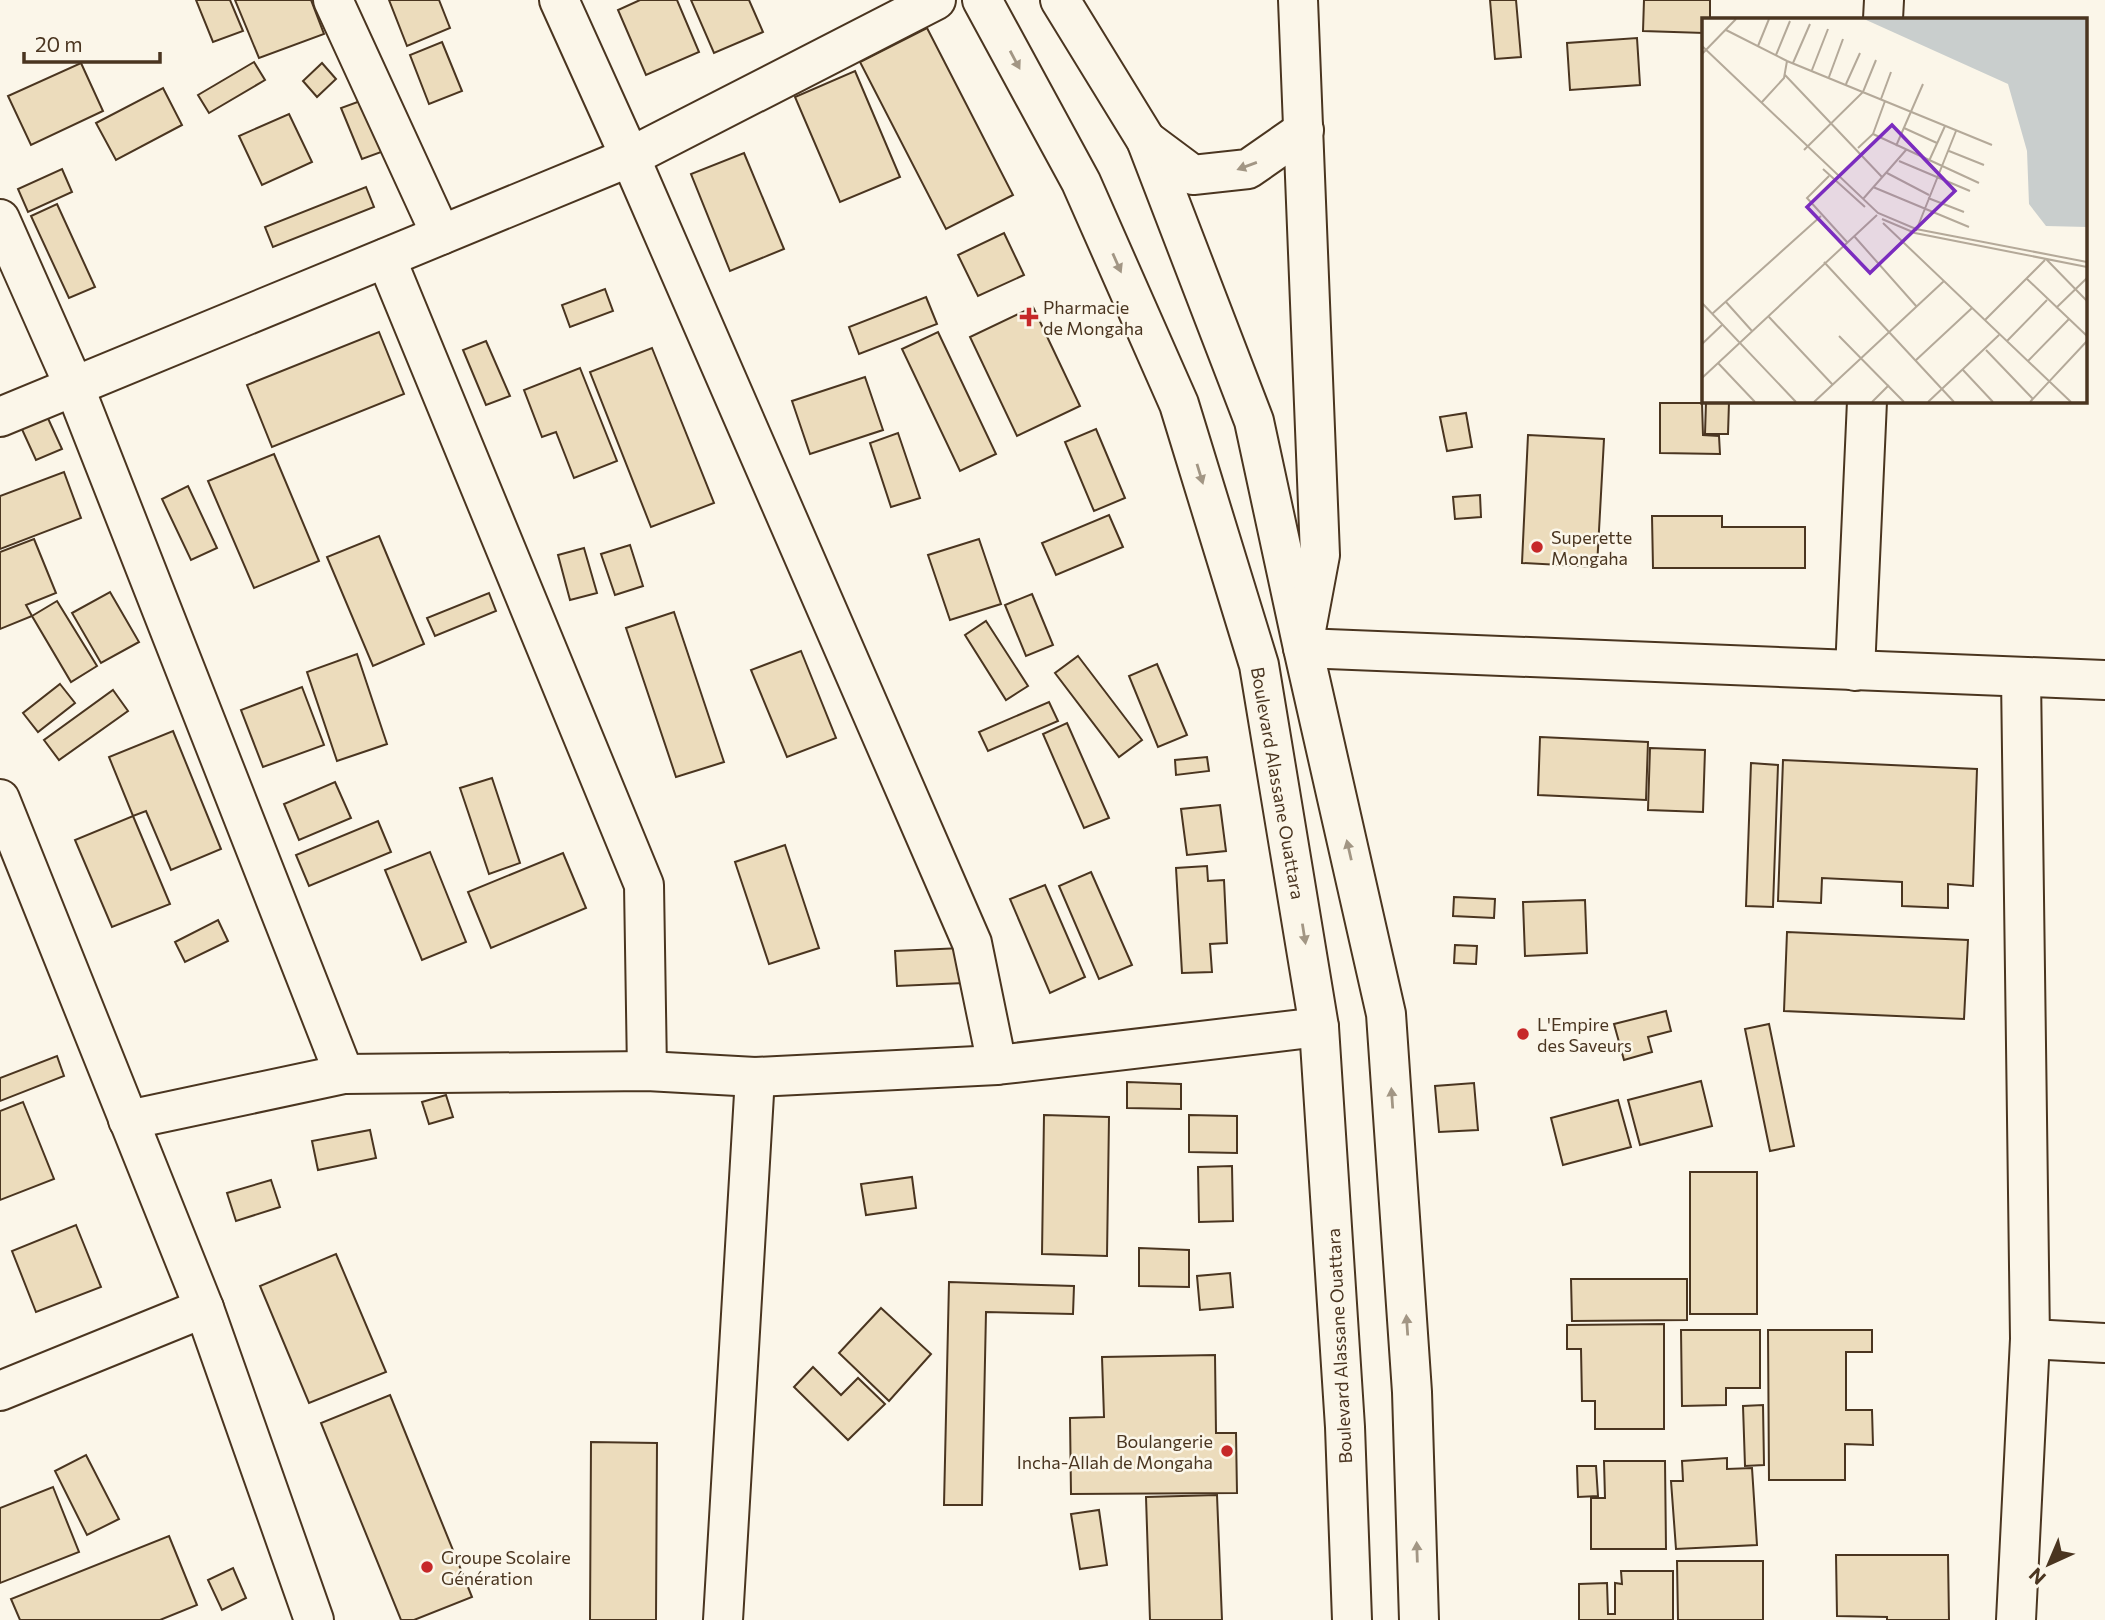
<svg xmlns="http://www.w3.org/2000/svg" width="2105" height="1620" viewBox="0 0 2105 1620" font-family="Commissioner,sans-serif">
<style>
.building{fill:#ecdcbc;stroke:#4a3520;stroke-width:2}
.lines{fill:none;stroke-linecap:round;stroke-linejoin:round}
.minor-casing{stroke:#4a3520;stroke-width:42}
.primary-casing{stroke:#4a3520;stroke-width:42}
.minor{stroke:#fbf6e9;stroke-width:38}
.primary{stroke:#fbf6e9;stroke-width:38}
.oneway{fill:#a29684}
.poi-dot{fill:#c62828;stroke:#fbf6e9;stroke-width:2.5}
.labels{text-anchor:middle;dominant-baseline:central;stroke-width:5;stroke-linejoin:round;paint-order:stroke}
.poi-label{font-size:18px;fill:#4a3520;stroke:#fbf6e9;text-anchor:start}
.street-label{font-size:18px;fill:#4a3520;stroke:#fbf6e9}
.inset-road{fill:none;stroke:#b4a999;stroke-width:2}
.view{fill:#7b2cbf;fill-opacity:0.15;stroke:#7b2cbf;stroke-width:3.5}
.inset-edge{fill:none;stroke:#4a3520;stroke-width:3.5}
</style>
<rect width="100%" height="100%" fill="#fbf6e9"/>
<g class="building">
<path d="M196,0H230L243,31L213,42Z"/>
<path d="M235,0H311L324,34L259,58Z"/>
<path d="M389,0H439L450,28L407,46Z"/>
<path d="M640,0H677L699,52L646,75L618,10Z"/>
<path d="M691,0H749L763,32L714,53Z"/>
<path d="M1490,0H1516L1521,57L1495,59Z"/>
<path d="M1644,0H1710V19H1704V33L1643,31Z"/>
<path d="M927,28L1013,195L946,229L860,62Z"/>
<path d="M1637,38L1640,85L1570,90L1567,43Z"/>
<path d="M442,42L462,91L429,104L410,55Z"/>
<path d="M254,62L265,80L209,113L198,95Z"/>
<path d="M81,63L103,111L31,145L8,96Z"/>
<path d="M322,63L336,79L317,97L303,81Z"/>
<path d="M855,71L900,177L840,202L795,97Z"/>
<path d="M163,88L182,125L116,160L96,123Z"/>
<path d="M363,100L384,151L362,159L341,108Z"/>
<path d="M289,114L312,162L262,185L239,136Z"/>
<path d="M744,153L784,249L730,271L691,174Z"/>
<path d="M62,169L72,192L28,212L18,189Z"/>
<path d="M366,187L374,207L273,247L265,227Z"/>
<path d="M57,204L95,287L69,298L31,216Z"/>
<path d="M1004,233L1024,275L978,296L958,255Z"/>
<path d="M605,289L613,311L570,327L562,305Z"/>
<path d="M926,297L937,324L859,354L849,327Z"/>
<path d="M1033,307L1080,406L1017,436L970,337Z"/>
<path d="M379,332L404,394L272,447L247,385Z"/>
<path d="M938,332L996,454L960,471L902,349Z"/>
<path d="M486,341L510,396L486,405L463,350Z"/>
<path d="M652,348L714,503L651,527L590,372Z"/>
<path d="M580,368L617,461L574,478L556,432L542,437L524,390Z"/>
<path d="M865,377L883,430L810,454L792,401Z"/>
<path d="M1706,402H1729L1728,434H1705Z"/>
<path d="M1660,403H1702L1703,435L1719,436L1720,454L1660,453Z"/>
<path d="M1466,413L1472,447L1447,451L1440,417Z"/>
<path d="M46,414L62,449L36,460L20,425Z"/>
<path d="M1096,429L1125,498L1094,511L1065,442Z"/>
<path d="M898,433L920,498L891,507L870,443Z"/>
<path d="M1528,435L1604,439L1597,567L1522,563Z"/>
<path d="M274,454L319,561L254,588L208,481Z"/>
<path d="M64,472L81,518L0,549V496Z"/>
<path d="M188,486L217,548L191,560L162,499Z"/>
<path d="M1480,495L1481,517L1455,519L1453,497Z"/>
<path d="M1109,515L1123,547L1056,575L1042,543Z"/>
<path d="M1652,516H1722V527H1805V568H1653Z"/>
<path d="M379,536L424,644L373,666L327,557Z"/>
<path d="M34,539L56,593L26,605L32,616L0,629V552Z"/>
<path d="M979,539L1001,604L950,620L928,555Z"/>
<path d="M630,545L643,586L615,595L601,554Z"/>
<path d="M584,548L597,593L570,600L558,555Z"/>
<path d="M110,592L139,642L101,663L72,613Z"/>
<path d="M489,593L496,611L435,636L427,618Z"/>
<path d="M1032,594L1053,645L1026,656L1005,605Z"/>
<path d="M57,601L97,666L71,682L32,616Z"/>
<path d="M674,612L724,762L676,777L626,628Z"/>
<path d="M986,621L1028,686L1006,700L965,635Z"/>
<path d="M801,651L836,738L787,757L751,670Z"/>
<path d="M357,654L387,744L337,761L307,672Z"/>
<path d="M1078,656L1142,740L1119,757L1055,673Z"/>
<path d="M1157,664L1187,735L1158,747L1129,676Z"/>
<path d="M60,684L75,703L38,732L23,713Z"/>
<path d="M302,687L324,745L263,767L241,710Z"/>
<path d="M113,690L128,711L59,760L44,740Z"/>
<path d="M1049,702L1058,721L988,751L979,732Z"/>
<path d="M1067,723L1109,818L1084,828L1043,734Z"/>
<path d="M173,731L221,849L171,870L146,811L133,816L109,757Z"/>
<path d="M1540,737L1648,742L1646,800L1538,795Z"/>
<path d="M1650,748L1705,750L1703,812L1648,810Z"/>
<path d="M1207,757L1209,771L1176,775L1175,760Z"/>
<path d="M1783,760L1977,769L1973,886L1948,884V908L1902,906V882L1822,878L1821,903L1778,901Z"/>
<path d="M1751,763L1778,765L1773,907L1746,906Z"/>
<path d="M492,778L520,863L489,874L460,788Z"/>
<path d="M335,782L351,818L299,840L284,804Z"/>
<path d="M1220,805L1226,851L1187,855L1181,809Z"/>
<path d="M133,816L170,904L112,927L75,840Z"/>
<path d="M378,821L391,852L309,886L296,855Z"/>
<path d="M785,845L819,948L769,964L735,862Z"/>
<path d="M430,852L466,942L422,960L385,870Z"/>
<path d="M563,853L586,908L491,948L468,892Z"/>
<path d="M1207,866L1208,881L1224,880L1227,943L1210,944L1212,972L1182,973L1176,868Z"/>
<path d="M1091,872L1132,965L1099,979L1059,886Z"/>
<path d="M1045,885L1085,977L1050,993L1010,899Z"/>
<path d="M1454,897L1495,899L1494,918L1453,916Z"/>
<path d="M1585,900L1587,953L1525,956L1523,902Z"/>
<path d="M218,920L228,941L185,962L175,942Z"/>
<path d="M1787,932L1968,940L1964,1019L1784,1011Z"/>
<path d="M1455,945L1477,946L1476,964L1454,963Z"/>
<path d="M962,948L964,983L897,986L895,951Z"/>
<path d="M1666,1011L1671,1031L1648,1037L1652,1052L1624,1060L1614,1024Z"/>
<path d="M1769,1024L1794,1146L1770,1151L1745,1029Z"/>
<path d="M57,1056L64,1076L0,1101V1078Z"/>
<path d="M1701,1081L1712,1126L1640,1145L1628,1100Z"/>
<path d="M1127,1082L1181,1084V1109L1127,1108Z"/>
<path d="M1474,1083L1478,1130L1439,1132L1435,1086Z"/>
<path d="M446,1095L453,1117L429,1124L422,1102Z"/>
<path d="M1618,1100L1631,1147L1563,1165L1551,1118Z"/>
<path d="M23,1102L54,1179L0,1200V1111Z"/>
<path d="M1044,1115L1109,1117L1107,1256L1042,1254Z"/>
<path d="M1189,1115L1237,1116V1153L1189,1152Z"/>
<path d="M370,1130L376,1158L318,1170L312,1141Z"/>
<path d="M1232,1166L1233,1221L1199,1222L1198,1167Z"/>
<rect x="1690" y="1172" width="67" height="142"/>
<path d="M912,1177L916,1208L866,1215L861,1184Z"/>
<path d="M271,1180L280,1207L236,1221L227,1193Z"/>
<path d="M76,1225L101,1287L36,1312L12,1251Z"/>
<path d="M1139,1248L1189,1250V1287L1139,1286Z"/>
<path d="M336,1254L386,1372L309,1403L260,1286Z"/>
<path d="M1230,1273L1233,1307L1200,1310L1197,1276Z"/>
<path d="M1571,1279H1687V1320L1572,1321Z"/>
<path d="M949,1282L1074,1286L1073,1314L986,1312L982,1505H944Z"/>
<path d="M881,1308L931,1354L889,1401L839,1353Z"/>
<path d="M1664,1324V1429H1595V1401H1582L1581,1349H1567V1325Z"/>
<path d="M1681,1330H1760V1388H1726V1405L1682,1406Z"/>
<path d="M1768,1330H1872V1352H1846V1410H1872L1873,1445L1845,1444V1480H1769Z"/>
<path d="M1215,1355L1216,1433H1236L1237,1493L1071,1494L1070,1418L1104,1417L1102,1357Z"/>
<path d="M813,1367L841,1395L858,1378L885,1404L848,1440L794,1387Z"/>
<path d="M390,1395L472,1597L414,1620H401L321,1423Z"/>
<path d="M1763,1405L1764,1465L1745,1466L1743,1406Z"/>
<path d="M591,1442L657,1443L656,1620H590Z"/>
<path d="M86,1455L119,1519L87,1535L55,1471Z"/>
<path d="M1727,1458V1469L1752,1468L1757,1545L1676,1549L1671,1481H1683L1682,1461Z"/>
<path d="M1604,1461H1665L1666,1549H1591V1498H1605Z"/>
<path d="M1577,1466H1596L1598,1496L1578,1497Z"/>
<path d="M53,1487L79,1552L0,1583V1508Z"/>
<path d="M1217,1495L1222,1620H1150L1146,1497Z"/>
<path d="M1099,1510L1107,1565L1080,1569L1071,1514Z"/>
<path d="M169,1536L197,1605L160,1620H20L11,1599Z"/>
<path d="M1836,1555H1948L1949,1620H1887V1617L1837,1616Z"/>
<path d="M1677,1561H1763V1620H1678Z"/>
<path d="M233,1568L246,1598L222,1610L208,1580Z"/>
<path d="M1621,1571H1673V1620H1579V1584L1607,1583L1608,1614H1615V1583L1622,1584Z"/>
</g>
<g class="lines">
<g class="minor-casing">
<g id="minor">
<path d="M333,0L441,235"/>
<path d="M559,0L630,157L972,943L997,1065"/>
<path d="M1883,19L1884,0"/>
<path d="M0,219L74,386L344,1074"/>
<path d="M386,258L644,885L647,1071"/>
<path d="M0,417L630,157L936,0"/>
<path d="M1303,648L2105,680"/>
<path d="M1855,671L1867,401"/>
<path d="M0,799L204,1308L314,1620"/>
<path d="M128,1120L344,1074L647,1071L755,1077L997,1065L1319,1027"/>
<path d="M2030,1339L2105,1343"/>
<path d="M0,1391L204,1308"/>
<path d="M723,1620L755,1077"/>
<path d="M2016,1620L2030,1339L2021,677"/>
</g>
</g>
<g class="primary-casing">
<g id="primary">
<path d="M982,0L1081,182L1179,404L1259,665L1319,1027L1345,1427L1352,1620"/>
<path d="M1060,0L1146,140L1254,421L1303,648L1386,1014L1412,1392L1419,1620"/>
<path d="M1298,0L1320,555L1306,630"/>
<path d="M1146,140L1193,175L1248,169L1304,130"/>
</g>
</g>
<use href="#minor" class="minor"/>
<use href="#primary" class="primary"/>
</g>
<defs><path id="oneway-solid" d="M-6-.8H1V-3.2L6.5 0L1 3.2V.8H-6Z" transform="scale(1.75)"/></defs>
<g class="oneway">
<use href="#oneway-solid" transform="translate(1015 60) rotate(62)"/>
<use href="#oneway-solid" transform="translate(1247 166) rotate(160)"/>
<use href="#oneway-solid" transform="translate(1117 263) rotate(66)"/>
<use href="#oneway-solid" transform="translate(1200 474) rotate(73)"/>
<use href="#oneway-solid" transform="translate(1349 850) rotate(-103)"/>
<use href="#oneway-solid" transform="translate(1304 934) rotate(81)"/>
<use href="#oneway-solid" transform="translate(1392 1098) rotate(-94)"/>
<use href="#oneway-solid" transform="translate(1407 1325) rotate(-94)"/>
<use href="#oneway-solid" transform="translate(1417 1552) rotate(-92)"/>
</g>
<g class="poi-dot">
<path d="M1025.5 306.5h7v7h7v7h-7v7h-7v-7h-7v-7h7z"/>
<circle cx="1537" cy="547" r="7"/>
<circle cx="1523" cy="1034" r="7"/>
<circle cx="1227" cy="1451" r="7"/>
<circle cx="427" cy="1567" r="7"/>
</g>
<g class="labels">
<g class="poi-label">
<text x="1043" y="307">Pharmacie<tspan x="1043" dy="21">de Mongaha</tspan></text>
<text x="1551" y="537">Superette<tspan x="1551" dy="21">Mongaha</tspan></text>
<text x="1537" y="1024">L'Empire<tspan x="1537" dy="21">des Saveurs</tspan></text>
<text x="1213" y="1441" text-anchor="end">Boulangerie<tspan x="1213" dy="21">Incha-Allah de Mongaha</tspan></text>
<text x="441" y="1557">Groupe Scolaire<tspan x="441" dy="21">Génération</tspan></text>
</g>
<g class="street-label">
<text transform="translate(1278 783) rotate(80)">Boulevard Alassane Ouattara</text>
<text transform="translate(1339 1346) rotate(-93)">Boulevard Alassane Ouattara</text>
</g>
</g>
<g transform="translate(1702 18)">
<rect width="385" height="385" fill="#fbf6e9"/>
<path d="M162,1H385V209L344,208L327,186L325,133L306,66Z" fill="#c9cecd"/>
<path class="inset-road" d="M24,12L85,43L290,127M0,28L176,195L214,211L385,244M56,28L67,1M0,36L34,1M74,37L88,3M91,45L108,6M110,52L126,11M83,57L180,159M127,59L141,21M144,66L158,35M179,81L189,54M60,84L82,60L85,43M202,110L235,125M171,116L277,165M194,128L221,66M156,130L171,116L183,83M102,132L161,74L174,42M247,133L282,147M197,143L268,173M227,143L243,108M121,151L163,189M185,155L227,177M127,158L105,180L145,224M171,169L267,209M226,180L262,194M161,181L204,132M180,201L213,215L385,249M181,205L369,384M214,213L254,113M152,218L215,289M344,241L385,283M122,244L252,384M324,260L385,318M24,284L50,313M0,285L94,384M354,290L385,260M10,296L119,198M67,299L130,366M283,302L343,242M137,318L202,384M305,323L345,282M0,326L20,307M284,332L331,381M213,343L270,290M326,343L367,301M16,345L53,384M261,352L291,384M0,360L175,197M112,384L242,263M170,384L187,367M226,384L297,317M328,384L385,323"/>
<path class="view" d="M190,107L253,173L168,255L105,189Z"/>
<rect width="385" height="385" class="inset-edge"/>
</g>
<g transform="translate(2049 1564) rotate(224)" stroke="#fbf6e9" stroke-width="5" paint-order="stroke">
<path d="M0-5L12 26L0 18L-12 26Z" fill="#4a3520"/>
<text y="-10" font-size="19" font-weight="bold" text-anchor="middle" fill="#4a3520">N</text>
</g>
<path d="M24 52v10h136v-10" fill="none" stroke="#4a3520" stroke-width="3.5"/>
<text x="35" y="52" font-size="21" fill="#4a3520" stroke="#fbf6e9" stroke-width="5" paint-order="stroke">20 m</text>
</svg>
